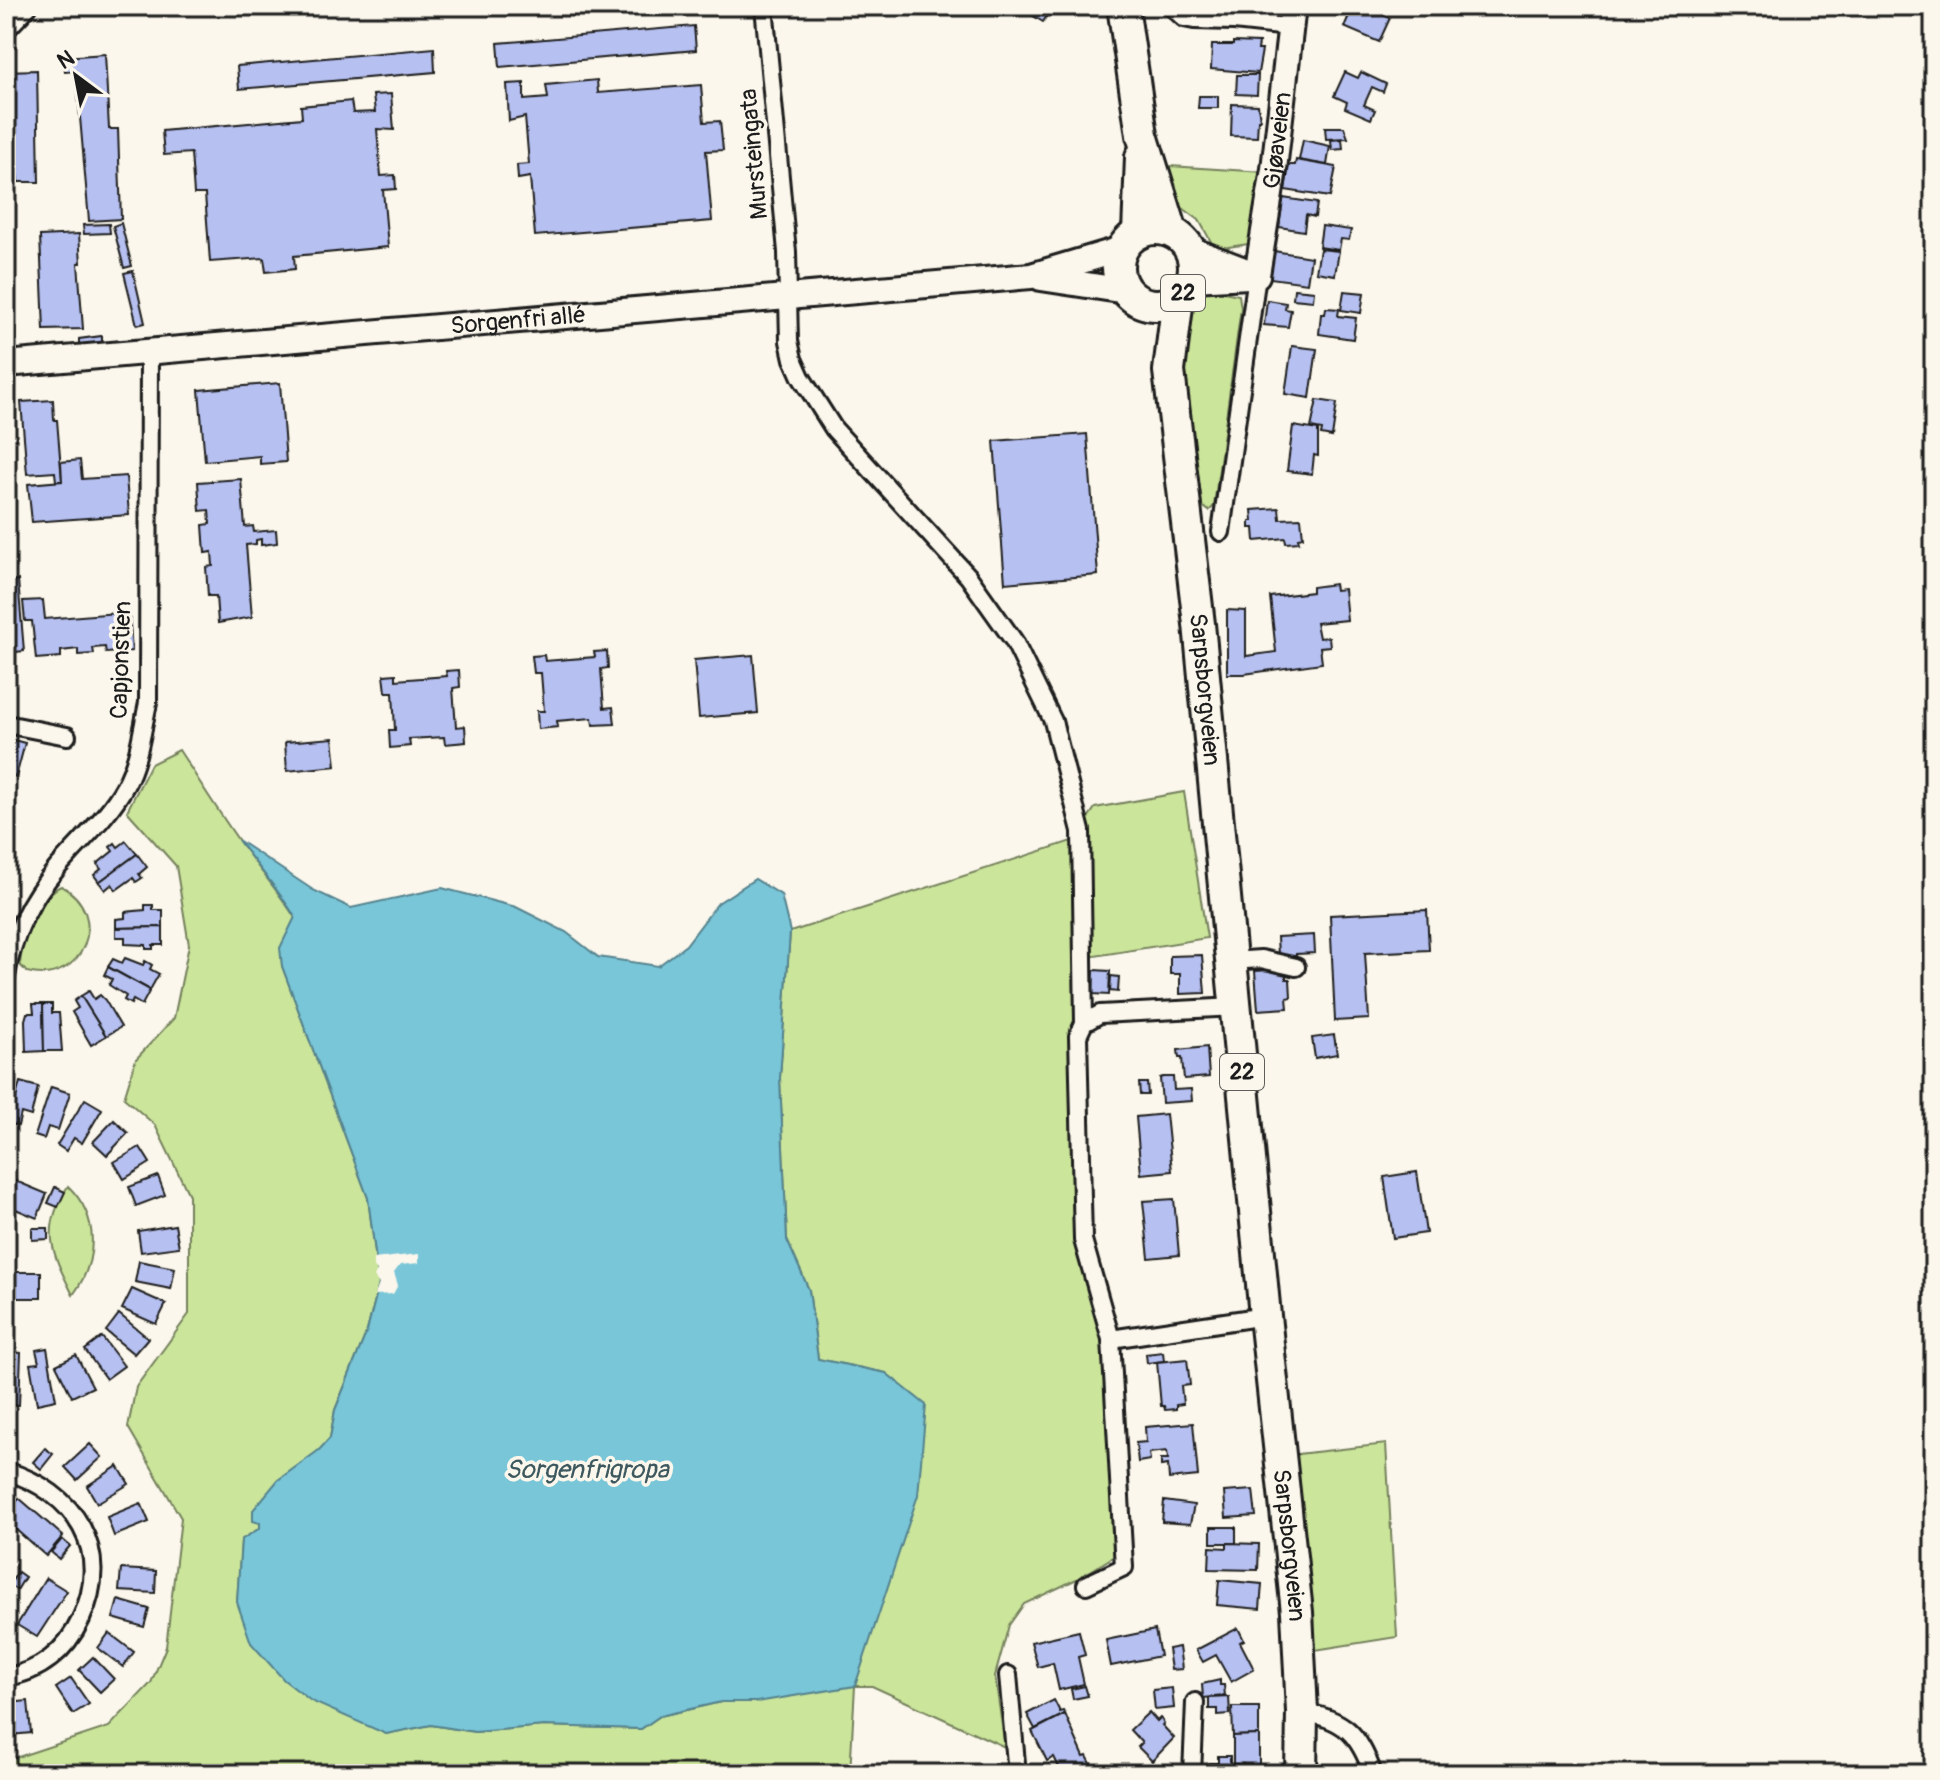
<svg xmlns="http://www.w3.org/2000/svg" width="1940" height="1780" viewBox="0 0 1940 1780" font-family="Pangolin,sans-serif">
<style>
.green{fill:#cbe59b;stroke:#74805c;stroke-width:2}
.water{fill:#79c6d8;stroke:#54828d;stroke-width:2}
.pier{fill:#fbf7ec}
.building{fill:#b6c0f1;stroke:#1c1c1c;stroke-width:2}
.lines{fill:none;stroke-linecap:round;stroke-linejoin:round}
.street-casing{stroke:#1c1c1c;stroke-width:22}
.secondary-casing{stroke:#1c1c1c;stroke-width:30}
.highway-casing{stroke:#1c1c1c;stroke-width:36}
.street{stroke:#fbf7ec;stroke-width:16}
.secondary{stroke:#fbf7ec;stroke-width:24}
.highway{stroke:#fbf7ec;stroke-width:30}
.labels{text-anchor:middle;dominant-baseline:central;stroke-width:7;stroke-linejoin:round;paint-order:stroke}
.shield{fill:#fbf7ec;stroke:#5f5e5a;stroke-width:2}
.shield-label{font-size:22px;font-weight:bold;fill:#1c1c1c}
.street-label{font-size:24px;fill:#1c1c1c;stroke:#fbf7ec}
.water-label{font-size:26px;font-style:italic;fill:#3d585e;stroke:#fbf7ec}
</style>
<rect width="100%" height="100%" fill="#fbf7ec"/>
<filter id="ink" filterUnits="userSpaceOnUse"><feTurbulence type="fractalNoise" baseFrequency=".0125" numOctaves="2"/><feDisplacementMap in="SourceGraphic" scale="16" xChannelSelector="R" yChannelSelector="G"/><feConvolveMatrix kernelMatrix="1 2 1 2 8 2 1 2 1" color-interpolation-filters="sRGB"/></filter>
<g filter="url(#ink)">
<g class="green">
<path d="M1169,166L1264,172L1255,243L1215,249L1199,220L1180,206Z"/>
<path d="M1214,290L1239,295L1241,308L1214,506L1209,511L1202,506L1179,324L1201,293Z"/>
<path d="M179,750C200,782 221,816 244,848C261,872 280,893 295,918L281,948L282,966L368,1198L379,1284L367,1331L335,1410L330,1438L260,1523V1528L241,1540L237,1602L386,1734L431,1725L475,1732L544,1726L641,1729L660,1716L721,1702H757L886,1373L818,1359L809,1290L787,1240L780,1078L790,932L1072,841L1095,808L1184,792L1207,938L1082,958V1247L1112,1336L1116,1555L1081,1577L1024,1604L1009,1625L995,1676L1005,1747L872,1686H855L850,1774H6V1761L109,1727L151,1683L166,1647L181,1518L128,1427L136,1387L189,1314V1195L155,1125L124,1098L136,1059L174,1018L189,945L176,866L127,811L151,764Z"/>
<path d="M61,886C112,913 84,987 27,972L20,965C21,944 41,894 61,886Z"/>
<path d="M68,1186C100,1217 98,1261 73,1295C52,1253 40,1230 68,1186Z"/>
<path d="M1386,1444L1397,1637L1315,1650H1299L1280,1456Z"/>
</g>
<path class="water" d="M238,840L313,890L351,908L442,888L516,907L566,932L598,957L658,966L686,945L718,903L755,879L781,895L790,932L780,1078L787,1240L809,1290L818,1359L886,1373L926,1405L918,1495L855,1686L757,1702H721L660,1716L641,1729L544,1726L475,1732L431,1725L386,1734L311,1701L284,1680L251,1643L237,1602L241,1540L260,1528V1523L253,1521V1510L278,1480L319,1450L330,1438L335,1410L367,1331L379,1284L368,1198L282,966L280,948L295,917C279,890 257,866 238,840Z"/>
<path class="pier" d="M419,1254V1263L400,1265L394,1273L398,1285L393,1294L375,1295L379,1284L374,1277L377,1271L373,1266V1259Z"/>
<g class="building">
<path d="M1017,6H1053L1043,22Z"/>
<path d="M1353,6H1363L1390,18L1379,42L1344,27Z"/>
<path d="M1384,6H1410V12L1384,10Z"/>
<path d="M694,26L696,50L500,67L498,43Z"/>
<path d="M1233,42L1259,43L1258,50H1262L1258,73L1211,69L1212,45H1233Z"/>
<path d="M434,48L435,72L239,89L237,66Z"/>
<path d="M105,54L109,129H118L121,219L89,221L76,71L65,72L64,57Z"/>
<path d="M37,70L39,182H18L17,174H6V71Z"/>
<path d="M1345,72L1358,78L1361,72L1386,84L1383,92L1372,87L1364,105L1375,110L1371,119L1345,108L1347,102L1334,96Z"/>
<path d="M1237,75H1258L1257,95L1236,94Z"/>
<path d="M597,80L598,93L701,85L704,122L720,121L723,150L706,151L712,221L535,236L530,177L518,179L517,165L529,164L525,117L509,121L507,84L524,83V100L548,98L546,85Z"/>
<path d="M391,94L394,130L377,129L381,176L395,175L396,189L383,190L388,247L294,256L295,269L266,272L264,258L210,262L205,194H194L191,153L164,155L162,131L302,118L301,106L351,101L353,113L375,112L373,95Z"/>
<path d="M1199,96H1218V108H1198Z"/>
<path d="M1232,104L1258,105L1260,120H1258L1257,137L1231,136Z"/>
<path d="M1325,127H1344L1348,138L1326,139Z"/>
<path d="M1342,139L1343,149L1332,150L1331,140Z"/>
<path d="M1303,140L1330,146L1327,165L1299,160Z"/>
<path d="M1296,160L1336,167L1330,197L1285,190L1289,165H1295Z"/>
<path d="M1283,198L1317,203L1315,217L1306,215L1304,231L1279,227Z"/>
<path d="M121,223L132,266L124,268L113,226Z"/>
<path d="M109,224L110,233L84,234L83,225Z"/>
<path d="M1322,226L1351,230L1349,240L1341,239L1339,250L1319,247Z"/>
<path d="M79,234L81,263H78L83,329L44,330L40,236Z"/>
<path d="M6,238H10V303H13L14,331L6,332Z"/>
<path d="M1320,249L1339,251L1335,275L1316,272Z"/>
<path d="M1274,251L1311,257L1307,283L1270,278Z"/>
<path d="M133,271L145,323L137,325L124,273Z"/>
<path d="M1294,289L1314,291L1313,301L1293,299Z"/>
<path d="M1344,291L1364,293L1361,313L1341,310Z"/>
<path d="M1267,300L1286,303L1285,309L1291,310L1288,327L1264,325Z"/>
<path d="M1326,308L1339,309L1338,316L1356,318L1353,339L1319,334L1321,314H1325Z"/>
<path d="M102,336V343L79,345V339Z"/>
<path d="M1292,346L1317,349L1310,398L1285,394Z"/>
<path d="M280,383L286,462L260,464V456L205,461L199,390Z"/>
<path d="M53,400L54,420H57L62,481H56L55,472L27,474L21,402Z"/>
<path d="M1317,400L1337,403L1332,437L1321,435L1322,430L1311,428Z"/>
<path d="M1293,426L1318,430V456L1314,455L1312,474L1287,471Z"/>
<path d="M1087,434L1098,575L1005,583L994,441Z"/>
<path d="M80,460L82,479L126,476L129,515L32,522L28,484L62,481L61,462Z"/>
<path d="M241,479L245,527L253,526L254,532L276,530L277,543L261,545V539L256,540V544L246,545L252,617L218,623L216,596H208L206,567L213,566L212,552L205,553L203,525L210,524L209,510L200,511L198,482Z"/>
<path d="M1279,508L1280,519L1301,518L1303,537L1298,538L1299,542L1286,543L1285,538L1255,541L1254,528H1250V521H1253L1252,510Z"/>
<path d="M18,580L24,651L6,653V581Z"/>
<path d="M1334,584L1335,590L1344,589L1347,620L1316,623L1319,638L1329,637L1330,646L1320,647L1322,663L1244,674H1227V610L1246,611V656L1276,652L1270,597L1312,592V587Z"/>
<path d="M43,600L45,619L129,612L132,651L106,653L105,647L93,648L94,654L78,655V649L61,651V657L36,659L32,621H25L23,601Z"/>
<path d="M607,651L608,668L601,669L604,708L613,707L615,724L593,725L592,718L557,721L558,727L538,729L537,711H544L541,673H534L532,656L544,655L545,661L595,657L594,652Z"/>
<path d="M753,655L758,713L699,718L694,660Z"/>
<path d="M459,670L460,687L453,688L456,727L465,726L466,742L445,744L444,737L409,739L410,746L390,748L389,730H395L393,692H386L384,675L396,674V680L447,676L446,671Z"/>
<path d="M6,738L25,743L16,777L6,774Z"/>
<path d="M333,738L336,766L287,771L285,742Z"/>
<path d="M126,841L137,854L99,882L94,875L101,869L97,864L113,851L110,847L115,843L118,847Z"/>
<path d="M137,854L147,867L139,874L142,878L136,882L133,878L116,890L112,884L105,890L99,882Z"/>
<path d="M145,905H153V910H163V927L116,928V919L125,918V912L145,910Z"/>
<path d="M1427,910L1429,950L1365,953L1369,1019L1335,1021L1330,915Z"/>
<path d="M163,927V945H153V949H146V945L125,944V937H116V928Z"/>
<path d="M1314,935L1315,953L1296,954V956L1278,955L1277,937Z"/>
<path d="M1202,955L1205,993L1180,994V974H1170V956Z"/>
<path d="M125,958L143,965L145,961L152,965L150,969L159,974L150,990L108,967L113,959L122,963Z"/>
<path d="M108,967L150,990L142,1005L133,1000L131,1004L124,1000L126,996L109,985L112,979L104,975Z"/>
<path d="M1286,969V979H1290L1291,997L1287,998L1288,1008L1258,1010L1255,971Z"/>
<path d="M1094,970L1110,971L1109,995L1093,994Z"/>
<path d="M1111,976L1119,977L1118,992L1110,991Z"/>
<path d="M89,991L94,999L100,995L105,1000L121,1027L106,1036L81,996Z"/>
<path d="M81,996L106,1036L91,1045L72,1012L78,1008L74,1001Z"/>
<path d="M33,1004H43L44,1051L26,1052L25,1020L27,1013H34Z"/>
<path d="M43,1004H52V1013H59L62,1051H44Z"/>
<path d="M1334,1035L1337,1054L1315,1058L1312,1038Z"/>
<path d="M1207,1047L1209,1077L1184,1079L1182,1058H1179L1178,1050Z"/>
<path d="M1163,1077H1173L1174,1090L1191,1089L1192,1101L1162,1103L1160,1078Z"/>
<path d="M20,1082L38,1087L31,1116L21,1113L18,1126L9,1123Z"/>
<path d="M1139,1083H1147L1148,1095H1140Z"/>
<path d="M51,1087L70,1093L58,1130L48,1127L44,1139L35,1136Z"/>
<path d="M85,1099L102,1109L82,1143L74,1138L66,1151L57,1145Z"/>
<path d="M1166,1114L1172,1171L1141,1174L1136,1117Z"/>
<path d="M114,1120L128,1133L107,1155L93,1142Z"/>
<path d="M140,1147L150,1163L124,1179L114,1162Z"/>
<path d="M1417,1172L1426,1233L1393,1238L1384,1177Z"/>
<path d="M158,1176L165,1195L136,1206L129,1187Z"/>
<path d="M6,1177L47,1194L37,1218L6,1205Z"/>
<path d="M55,1187L65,1192L58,1207L48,1203Z"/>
<path d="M1174,1199L1179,1255L1149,1258L1143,1201Z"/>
<path d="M175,1225L179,1247L141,1252L138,1231Z"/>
<path d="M32,1228H48V1239L32,1240Z"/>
<path d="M139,1261L175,1268L171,1289L135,1282Z"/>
<rect x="6" y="1272" width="35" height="26"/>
<path d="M132,1289L166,1304L156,1324L122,1309Z"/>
<path d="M119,1314L148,1338L134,1354L106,1331Z"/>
<path d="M102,1337L124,1366L106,1379L85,1350Z"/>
<path d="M47,1348L56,1400L37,1404L30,1364L39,1363L36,1350Z"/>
<path d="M12,1352L21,1353L19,1405H6V1365H11Z"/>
<path d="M1163,1352L1164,1361L1147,1363L1146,1354Z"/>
<path d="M76,1355L93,1387L72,1397L56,1365Z"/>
<path d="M1187,1359L1190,1385L1181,1386L1183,1404L1176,1405V1409L1165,1410L1164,1406H1161L1157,1362Z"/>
<path d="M1193,1423L1198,1476L1169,1479L1168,1465L1161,1466V1459H1168L1167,1451L1149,1453L1150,1460L1138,1462L1136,1443L1146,1442L1145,1427Z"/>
<path d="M90,1444L102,1457L77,1480L65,1467Z"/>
<path d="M45,1448L53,1454L41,1469L33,1462Z"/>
<path d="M118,1466L129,1484L97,1503L87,1486Z"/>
<path d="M1253,1490L1256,1516L1226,1518L1224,1492Z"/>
<path d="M19,1498L63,1536L46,1556L6,1521V1514Z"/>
<path d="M1164,1501L1194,1505L1190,1524L1162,1522Z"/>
<path d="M141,1503L149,1522L114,1536L107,1517Z"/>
<rect x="1211" y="1527" width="25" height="16"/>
<path d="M62,1539L70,1546L59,1559L51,1552Z"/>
<path d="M1227,1543L1259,1544L1258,1570L1209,1569L1210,1547L1227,1548Z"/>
<path d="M121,1569L156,1571L155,1593L119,1591Z"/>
<path d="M18,1572L25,1577L17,1590L9,1585Z"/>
<path d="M46,1578L67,1591L37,1637L17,1625Z"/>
<path d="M1219,1580L1262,1584L1260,1609L1217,1605Z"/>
<path d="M118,1600L149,1609L144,1627L113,1618Z"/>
<path d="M1238,1628L1244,1640L1240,1642L1254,1669L1231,1682L1216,1655L1203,1662L1196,1650Z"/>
<path d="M1155,1630L1160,1656L1111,1666L1106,1640Z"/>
<path d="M1079,1631L1085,1655L1078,1657L1084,1684L1059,1690L1053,1663L1038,1667L1031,1642Z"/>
<path d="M109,1633L134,1652L123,1667L98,1648Z"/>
<path d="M1179,1647L1182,1669L1171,1670L1168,1649Z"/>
<path d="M93,1657L114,1679L100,1692L79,1670Z"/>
<path d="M71,1678L89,1704L73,1714L56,1688Z"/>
<path d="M1220,1680V1685H1224L1225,1696L1203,1698L1202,1684Z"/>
<path d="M1085,1686L1088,1696L1073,1699L1071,1689Z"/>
<path d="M1172,1688L1174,1708L1155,1710L1153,1690Z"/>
<path d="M1229,1697L1230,1714L1218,1715V1709H1209V1698Z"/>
<path d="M1054,1700L1060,1712L1063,1711L1065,1714L1035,1729L1027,1714Z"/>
<path d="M28,1701L31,1733L11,1735L8,1703Z"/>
<path d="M1232,1707H1259V1735L1233,1736Z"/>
<path d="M1149,1712L1157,1721L1160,1718L1164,1723L1162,1725L1174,1738L1152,1761L1138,1747L1142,1743L1130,1730Z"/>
<path d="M1065,1714L1084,1757L1087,1756L1096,1773L1053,1774L1051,1771L1059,1767L1054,1757L1047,1761L1032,1731Z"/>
<path d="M1259,1735V1771H1243V1764H1233V1736Z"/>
<path d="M1218,1756H1230V1774H1209V1763H1218Z"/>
<path d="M1327,1766L1357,1768L1356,1774H1327Z"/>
</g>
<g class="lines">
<g class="street-casing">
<g id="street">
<path d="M764,6L787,252L789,341L793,359L801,377L834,429L968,576L1014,641L1053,721L1081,831L1084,1023"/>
<path d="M1171,6L1184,18L1194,20L1234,21L1289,27"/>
<path d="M6,30L29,6"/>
<path d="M1221,532L1257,275"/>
<path d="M6,724L67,736"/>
<path d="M1231,961L1261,959L1296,967"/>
<path d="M6,977C12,935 31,898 58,867C81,840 108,817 125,786C139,761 142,730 148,703L149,353"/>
<path d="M1111,1339L1265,1316"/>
<path d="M6,1471C75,1492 113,1550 81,1619C66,1651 40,1672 6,1677"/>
<path d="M1086,1585L1124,1567L1111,1339L1083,1240L1078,1036L1084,1023L1100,1014L1236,1007"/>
<path d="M1008,1675L1017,1774"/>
<path d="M1302,1712C1345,1719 1359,1734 1373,1774"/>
<path d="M1192,1774L1195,1702"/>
</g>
</g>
<g class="secondary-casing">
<g id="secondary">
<path d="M1189,249L1257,275"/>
<path id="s1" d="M1257,275L1274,169L1293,6"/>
<path d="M1041,278L1126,291"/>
<path d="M1192,279L1249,276"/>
<path id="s2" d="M6,364L1031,276L1122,249"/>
</g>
</g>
<g class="highway-casing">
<g id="highway">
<path d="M1123,6L1142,135L1172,232"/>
<circle cx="1156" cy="267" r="38"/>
<path d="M1138,233L1141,157"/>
<path id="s3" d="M1178,298L1169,371L1199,624L1265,1316L1297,1612L1302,1712L1301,1774"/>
</g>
</g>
<use href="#street" class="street"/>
<use href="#secondary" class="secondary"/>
<use href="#highway" class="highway"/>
</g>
</g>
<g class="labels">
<g class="shield">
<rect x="1161" y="275" width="44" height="36" rx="6"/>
<rect x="1220" y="1054" width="44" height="36" rx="6"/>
</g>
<g class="shield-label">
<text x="1183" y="293">22</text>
<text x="1242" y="1072">22</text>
</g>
<g class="street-label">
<text stroke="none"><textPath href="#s1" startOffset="136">Gjøaveien</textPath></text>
<text transform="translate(754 154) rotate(-95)">Mursteingata</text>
<text stroke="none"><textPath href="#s2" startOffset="514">Sorgenfri allé</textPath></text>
<text transform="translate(121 660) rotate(-88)">Capjonstien</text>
<text stroke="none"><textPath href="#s3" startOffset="394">Sarpsborgveien</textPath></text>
<text stroke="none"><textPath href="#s3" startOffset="1254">Sarpsborgveien</textPath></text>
</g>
<g class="water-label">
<text x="587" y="1470">Sorgenfrigropa</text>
</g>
</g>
<rect width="1940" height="1780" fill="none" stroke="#fbf7ec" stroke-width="32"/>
<rect x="16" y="16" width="1908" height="1748" fill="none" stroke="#1c1c1c" stroke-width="3" filter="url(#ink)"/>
<g transform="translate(76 76) rotate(328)" stroke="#fbf7ec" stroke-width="6" paint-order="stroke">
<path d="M0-6L14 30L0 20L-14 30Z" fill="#1c1c1c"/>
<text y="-12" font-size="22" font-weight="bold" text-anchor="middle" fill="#1c1c1c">N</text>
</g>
</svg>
